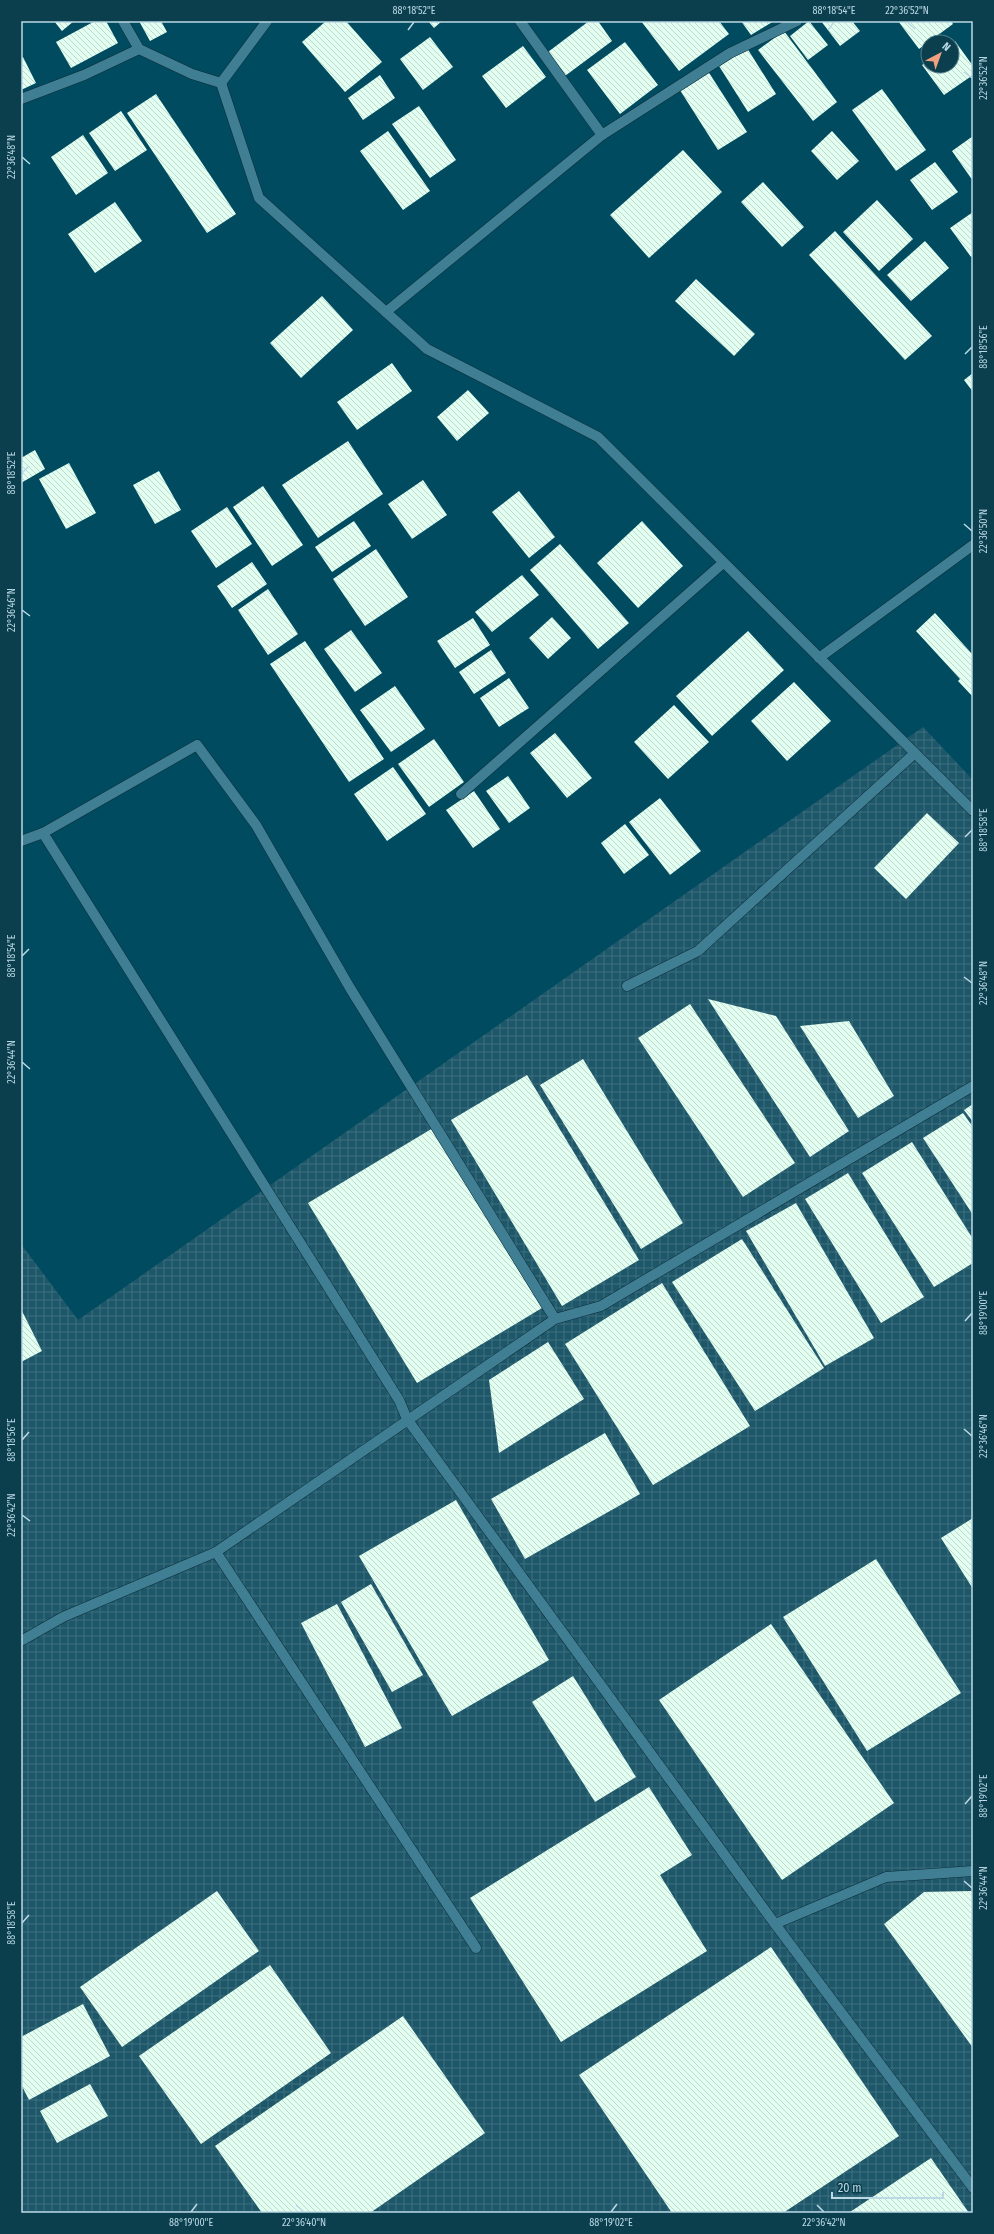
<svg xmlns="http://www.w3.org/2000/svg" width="994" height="2234" viewBox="0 0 994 2234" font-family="'Fira Sans Condensed',sans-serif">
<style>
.industrial{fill:url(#industrial-grid)}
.building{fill:url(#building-back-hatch)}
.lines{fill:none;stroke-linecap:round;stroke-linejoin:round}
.minor-casing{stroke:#0c2e39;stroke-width:11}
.minor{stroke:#407e94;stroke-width:10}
.ticks{fill:none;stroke:#bbd9e5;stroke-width:1.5}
.neatline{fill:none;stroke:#bbd9e5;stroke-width:1.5}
.ticks-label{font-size:10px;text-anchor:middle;fill:#bbd9e5}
</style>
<defs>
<pattern id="industrial-grid" width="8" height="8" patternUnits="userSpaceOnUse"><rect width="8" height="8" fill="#1e5769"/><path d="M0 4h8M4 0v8" fill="none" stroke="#3d6f7e"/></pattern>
<pattern id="building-back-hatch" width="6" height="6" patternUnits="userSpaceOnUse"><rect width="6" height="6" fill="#e2fef0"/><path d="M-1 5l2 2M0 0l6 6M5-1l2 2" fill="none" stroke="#c0d8ce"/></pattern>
</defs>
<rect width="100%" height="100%" fill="#004b5f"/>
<path class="industrial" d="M923,727L973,780V2213H21V1244L78,1320Z"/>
<g class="building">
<path d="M54,21H74L62,31Z"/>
<path d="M95,21H106L118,43L71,68L56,42Z"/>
<path d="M139,21H161L167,32L150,41Z"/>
<path d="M326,21H346L382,62L345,92L302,42Z"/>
<path d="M428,21H442L434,28Z"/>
<path d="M589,21H598L612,41L565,76L548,52Z"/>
<path d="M641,21H719L729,34L679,71Z"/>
<path d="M741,21H774L751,35Z"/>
<path d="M809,21L828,45L808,60L790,36Z"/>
<path d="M821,21H852L860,31L840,46Z"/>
<path d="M898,21H951L953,24L919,49Z"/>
<path d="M784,31L837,102L813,121L758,50Z"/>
<path d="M430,37L453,67L423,90L400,59Z"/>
<path d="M955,41L973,66V75L944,95L922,65L928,61V66H952V44Z"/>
<path d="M625,42L658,85L620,114L587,70Z"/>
<path d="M523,46L546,77L506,108L482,76Z"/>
<path d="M747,48L776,94L748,112L719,66Z"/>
<path d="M23,57L36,83L21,90V58Z"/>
<path d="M706,68L747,132L718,150L678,87Z"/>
<path d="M380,75L395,98L363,120L348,98Z"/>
<path d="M882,89L926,150L896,171L852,110Z"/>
<path d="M156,94L236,214L207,233L127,113Z"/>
<path d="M419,106L456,160L430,178L392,124Z"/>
<path d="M121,111L147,150L115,171L89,133Z"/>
<path d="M388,131L430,191L403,210L360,151Z"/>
<path d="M832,131L859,161L837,180L811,151Z"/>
<path d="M83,135L108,173L76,195L51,157Z"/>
<path d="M973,136V181L952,151Z"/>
<path d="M683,150L722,192L649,258L610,215Z"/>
<path d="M935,162L958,192L932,210L910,180Z"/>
<path d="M763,182L804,227L782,247L741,202Z"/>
<path d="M877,200L913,239L879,271L843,232Z"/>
<path d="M115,202L142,241L95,273L68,234Z"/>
<path d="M973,212V255L971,257L950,228Z"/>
<path d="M835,231L932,336L905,360L809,255Z"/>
<path d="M925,241L949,268L911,301L887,275Z"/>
<path d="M696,279L755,334L734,356L675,301Z"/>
<path d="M322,296L353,330L301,378L270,343Z"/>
<path d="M392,363L412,391L357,430L337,402Z"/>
<path d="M973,373V392L964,380Z"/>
<path d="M468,390L489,413L457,441L437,417Z"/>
<path d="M348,441L383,494L318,538L282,485Z"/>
<path d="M35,450L45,469L21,483V458Z"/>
<path d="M69,463L96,513L66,529L39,479Z"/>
<path d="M159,471L181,510L155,524L133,485Z"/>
<path d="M423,480L447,515L412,539L388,504Z"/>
<path d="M263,486L303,545L272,566L233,507Z"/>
<path d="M519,491L555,537L529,558L492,512Z"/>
<path d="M227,507L252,544L216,568L191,531Z"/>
<path d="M354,521L371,546L332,572L315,547Z"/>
<path d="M642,521L683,566L638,608L597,563Z"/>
<path d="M560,544L629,623L598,649L530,570Z"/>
<path d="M376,549L408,597L365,626L333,579Z"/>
<path d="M252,562L267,584L232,608L217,586Z"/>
<path d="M522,575L539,595L492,632L475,612Z"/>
<path d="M268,589L298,634L268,655L238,610Z"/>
<path d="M935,613L973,655V697L958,681L960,679L916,631Z"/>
<path d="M552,617L571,638L548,659L529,638Z"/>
<path d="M473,618L490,645L455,668L437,641Z"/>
<path d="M351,630L382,673L355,692L324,649Z"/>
<path d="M748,631L784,670L712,736L676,696Z"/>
<path d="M305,641L384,759L349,782L270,664Z"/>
<path d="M491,650L506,673L474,694L459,672Z"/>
<path d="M509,678L529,708L499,727L480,698Z"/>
<path d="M794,682L831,721L787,761L751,721Z"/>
<path d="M395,686L425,729L391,752L360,710Z"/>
<path d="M674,705L709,742L668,779L634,742Z"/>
<path d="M555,733L592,778L567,798L530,753Z"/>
<path d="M434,739L464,782L429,807L398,764Z"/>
<path d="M393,767L426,814L387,841L354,794Z"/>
<path d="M508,776L530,808L509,823L486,791Z"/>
<path d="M474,791L500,829L473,848L446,810Z"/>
<path d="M660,798L701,851L670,875L629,822Z"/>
<path d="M927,813L959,843L906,899L874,868Z"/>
<path d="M625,824L649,855L624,874L601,843Z"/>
<path d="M708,999L776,1016L849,1131L810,1157Z"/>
<path d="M690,1004L795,1163L743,1197L638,1038Z"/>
<path d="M849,1021L894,1096L858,1118L800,1026Z"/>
<path d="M583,1059L683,1223L641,1249L540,1085Z"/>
<path d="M527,1075L639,1260L562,1306L451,1120Z"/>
<path d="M973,1104V1122L964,1110Z"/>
<path d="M963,1113L973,1127V1215L923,1138Z"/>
<path d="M433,1128L542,1308L417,1383L308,1203Z"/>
<path d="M912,1142L973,1239V1263L934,1287L862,1173Z"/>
<path d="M848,1173L924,1297L881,1323L805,1199Z"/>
<path d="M796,1203L874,1338L825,1366L746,1231Z"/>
<path d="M742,1239L824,1368L755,1411L672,1282Z"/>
<path d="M662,1283L750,1426L653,1485L565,1344Z"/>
<path d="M21,1309L42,1351L21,1362Z"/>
<path d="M548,1342L584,1399L499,1453L489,1380Z"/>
<path d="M605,1433L640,1494L525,1559L491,1499Z"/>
<path d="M456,1500L549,1660L452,1716L359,1556Z"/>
<path d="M973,1518V1589L941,1538Z"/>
<path d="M876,1559L961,1693L867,1751L783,1617Z"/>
<path d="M371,1584L423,1675L392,1692L341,1602Z"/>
<path d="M337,1604L402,1728L365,1747L301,1623Z"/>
<path d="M771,1624L894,1803L782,1880L659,1700Z"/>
<path d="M573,1676L636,1777L595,1802L532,1702Z"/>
<path d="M649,1787L692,1855L660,1875L707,1951L561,2042L470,1898Z"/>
<path d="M217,1891L259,1951L122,2047L80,1987Z"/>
<path d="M971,1891L973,1894V2048L884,1924L924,1892Z"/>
<path d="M771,1947L899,2136L783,2213H672L579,2075Z"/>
<path d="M270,1965L331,2053L201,2144L139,2056Z"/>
<path d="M83,2004L110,2056L29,2100L21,2084V2037Z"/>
<path d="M403,2016L485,2133L370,2213H262L215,2146Z"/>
<path d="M90,2084L108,2116L57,2143L40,2111Z"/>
<path d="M931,2158L969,2213H850V2212Z"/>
</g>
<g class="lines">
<g class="minor-casing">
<g id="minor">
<path d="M123,21L139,49L192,74L221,83L267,21"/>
<path d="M520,21L602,135"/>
<path d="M221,83L259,198L427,349L598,437L973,811"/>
<path d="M21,99L84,75L139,49"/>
<path d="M386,312L602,135L730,53L797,21"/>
<path d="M819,658L973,545"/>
<path d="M461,794L723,563"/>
<path d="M43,833L399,1400L407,1419L775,1924L886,1877L973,1871"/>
<path d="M21,841L43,833L197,745L256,825L350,988L555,1319"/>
<path d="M627,986L698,951L915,753"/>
<path d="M216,1552L476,1948"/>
<path d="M21,1641L63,1617L216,1552L555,1319L601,1306L973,1086"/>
<path d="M775,1924L973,2188"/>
</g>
</g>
<use href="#minor" class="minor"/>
</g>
<path class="ticks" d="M907,22L915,29M408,30L414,22M828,30L834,22M964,72L972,78M22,157L30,164M965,354L972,347M22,473L29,466M964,524L972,531M22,610L30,616M965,837L972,830M22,956L29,949M964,977L972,983M22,1062L30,1069M965,1321L972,1313M964,1429L972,1436M22,1440L29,1432M22,1515L30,1521M965,1804L972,1796M964,1881L972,1888M22,1923L29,1915M296,2205L304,2212M817,2205L824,2212M191,2212L197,2204M611,2212L617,2204"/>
<rect width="994" height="2234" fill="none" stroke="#0b3f4e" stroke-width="44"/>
<g transform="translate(940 54) rotate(41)"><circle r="19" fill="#0b3f4e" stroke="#517d8a"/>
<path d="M0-3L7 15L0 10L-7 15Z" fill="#f2a07f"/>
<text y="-6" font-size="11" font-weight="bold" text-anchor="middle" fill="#bbd9e5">N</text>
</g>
<path d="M832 2192v6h111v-6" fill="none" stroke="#bbd9e5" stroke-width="2"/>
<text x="838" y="2192" font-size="12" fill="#bbd9e5" stroke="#0b3f4e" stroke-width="3" paint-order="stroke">20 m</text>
<rect x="22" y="22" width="950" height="2190" class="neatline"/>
<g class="ticks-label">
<text x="414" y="14">88°18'52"E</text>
<text x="834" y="14">88°18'54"E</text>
<text x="907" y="14">22°36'52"N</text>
<text transform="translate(983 78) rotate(-90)" y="4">22°36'52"N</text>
<text transform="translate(11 157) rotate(-90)" y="4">22°36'48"N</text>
<text transform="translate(983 347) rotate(-90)" y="4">88°18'56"E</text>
<text transform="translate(11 473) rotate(-90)" y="4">88°18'52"E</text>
<text transform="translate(983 531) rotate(-90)" y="4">22°36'50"N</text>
<text transform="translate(11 610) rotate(-90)" y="4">22°36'46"N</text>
<text transform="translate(983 830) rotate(-90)" y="4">88°18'58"E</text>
<text transform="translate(11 956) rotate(-90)" y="4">88°18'54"E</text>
<text transform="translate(983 983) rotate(-90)" y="4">22°36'48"N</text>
<text transform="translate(11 1062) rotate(-90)" y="4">22°36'44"N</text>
<text transform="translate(983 1313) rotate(-90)" y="4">88°19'00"E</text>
<text transform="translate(983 1436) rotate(-90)" y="4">22°36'46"N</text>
<text transform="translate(11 1440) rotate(-90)" y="4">88°18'56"E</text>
<text transform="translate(11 1515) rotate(-90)" y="4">22°36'42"N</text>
<text transform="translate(983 1796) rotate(-90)" y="4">88°19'02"E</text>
<text transform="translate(983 1888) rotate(-90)" y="4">22°36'44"N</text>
<text transform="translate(11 1923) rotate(-90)" y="4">88°18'58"E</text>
<text x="191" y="2226">88°19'00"E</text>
<text x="304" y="2226">22°36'40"N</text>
<text x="611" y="2226">88°19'02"E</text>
<text x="824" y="2226">22°36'42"N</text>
</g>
</svg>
